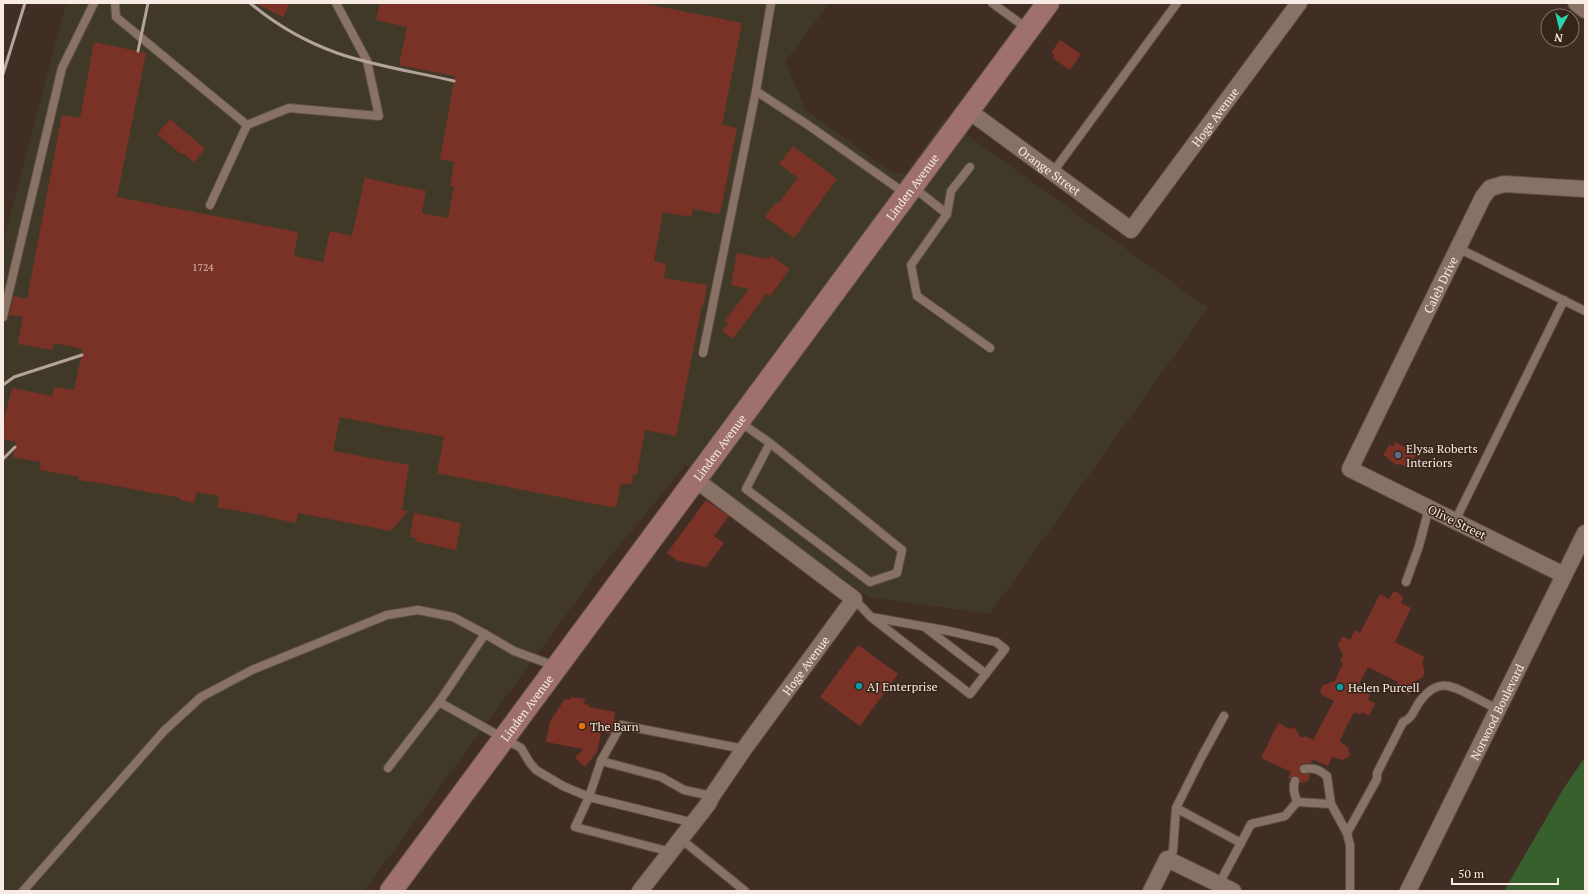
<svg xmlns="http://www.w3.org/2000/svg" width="1588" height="894" viewBox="0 0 1588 894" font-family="'PT Serif',serif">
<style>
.industrial{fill:#403928}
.green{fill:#37602c}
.building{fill:#7a3226}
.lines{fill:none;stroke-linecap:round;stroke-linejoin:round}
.lane-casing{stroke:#5d4d43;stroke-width:10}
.street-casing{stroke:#5d4d43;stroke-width:18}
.secondary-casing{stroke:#5d4d43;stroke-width:24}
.lane{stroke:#887266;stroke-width:8}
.street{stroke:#887266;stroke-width:16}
.secondary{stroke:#9e716c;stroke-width:22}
.rail{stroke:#b3a39b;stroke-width:3}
.service-dot{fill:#5c6f8a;stroke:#362419;stroke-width:1.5}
.culture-dot{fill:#0f9aa8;stroke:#362419;stroke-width:1.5}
.food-dot{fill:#e8710a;stroke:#362419;stroke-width:1.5}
.labels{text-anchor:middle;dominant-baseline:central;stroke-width:3;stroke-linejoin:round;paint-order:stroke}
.number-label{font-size:10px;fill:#d8bdb4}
.street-label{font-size:12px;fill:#f8ebe4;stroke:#362419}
.poi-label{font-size:12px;fill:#f8ebe4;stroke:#362419;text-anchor:start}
</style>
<rect width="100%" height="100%" fill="#402d23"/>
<path class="industrial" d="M66,3H829L785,62L806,110L892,173H906L945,119L1208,308L990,614L868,597L686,465L598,571L364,891H3V243Z"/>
<path class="green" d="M1585,757V891H1504L1562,791Z"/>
<g class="building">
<path d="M255,3H290L283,17Z"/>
<path d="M380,3H642L742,23L722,125L737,128L720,214L693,209L691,217L663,212L654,261L666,264L664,278L707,285L704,305H702L676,436L645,430L637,474H633L632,484L621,483L616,508L437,473L444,437L340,417L333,451L409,465L402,510L408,511L391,531L298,513L296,523L267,517V516L217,507L219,496L197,492L194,503L180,500L181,498L89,481V482L78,480L79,477L40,470L41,462L13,457L16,442L3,439L5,415L12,388L52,396L54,387L74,390L83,349L54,343L52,350L18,344L23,317L9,315L14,296L27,299L62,115L80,118L94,42L146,53L117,197L298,232L294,256L323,262L330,231L352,236L365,178L426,191L422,213L448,218L454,187L450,186L454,162L440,159L455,76L399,65L407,27L376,20Z"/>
<path d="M1060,40L1081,54L1070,70L1053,58L1054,55L1051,53Z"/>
<path d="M170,119L205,149L194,162L183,153L181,154L157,134Z"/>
<path d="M793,146L837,179L794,238L765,217L776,202L778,204L798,178L779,164Z"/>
<path d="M737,253L768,259L771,256L790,269L770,296L766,294L733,339L722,331L728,323L725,321L749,289L731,285Z"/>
<path d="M1395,442L1417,453L1408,468L1400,464L1397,465L1388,459L1387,457L1383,455L1389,445L1393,447Z"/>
<path d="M706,500L729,516L714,536L724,543L706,567L678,561L667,553Z"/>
<path d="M414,513L461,523L456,550L415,541L416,538L410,537Z"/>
<path d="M1394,591L1400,594L1403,598L1401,603L1411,608L1395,642L1425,657L1422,662L1425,672L1422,678L1417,680L1409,695L1395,688L1398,682L1368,667L1357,688L1370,695L1368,700L1375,703L1369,716L1362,712L1361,715L1354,712L1344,731L1340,741L1348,748L1350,756L1343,760L1332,757L1328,766L1312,759L1311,763L1301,764L1299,769L1300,773L1302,774H1310L1309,779L1306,782L1300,783L1299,778L1296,776L1292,777L1290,779L1288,778L1291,772L1261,758L1278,723L1290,729L1294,727L1301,738L1305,736L1313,740L1334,701L1322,695L1320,690L1323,685L1335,681L1343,663L1340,660L1343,655L1338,645L1342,636L1350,640L1355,630L1360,633L1380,594L1389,599Z"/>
<path d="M858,645L898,674L860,726L820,697Z"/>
<path d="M571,697L585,699L584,704L589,705V707L615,712L614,720H617L610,734L601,732L597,752L585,767L575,758L583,749L546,742L550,721L565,699L570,700Z"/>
</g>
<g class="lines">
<g class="lane-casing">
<g id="lane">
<path d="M115,3L116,17L247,125"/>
<path d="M992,3L1028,29"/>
<path d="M756,91L808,125L906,194"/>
<path d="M970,167L951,191L947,214L911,265L917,296L990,348"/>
<path d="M1053,172L1177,3"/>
<path d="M913,187L947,214"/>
<path d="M210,205L247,125L289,108L379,116L367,61L336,3"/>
<path d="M1458,248L1585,311"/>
<path d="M3,317L62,68L94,3"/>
<path d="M703,353L756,91L771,3"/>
<path d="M740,422L770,443L902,550L897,573L870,582L746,489L770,443"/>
<path d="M1455,521L1564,300"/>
<path d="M1406,582L1419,546L1429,508"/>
<path d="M854,599L871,617L970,694L1005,649L996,642L949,631L871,617"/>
<path d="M926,628L986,674"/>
<path d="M439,702L521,748L530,763L536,770L563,786L589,797L694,823"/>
<path d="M601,761L661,777L684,790L712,796"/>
<path d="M388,768L439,702L485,634"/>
<path d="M1304,769C1314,767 1319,770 1327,776L1331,804"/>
<path d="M1295,781C1292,788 1295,795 1297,802"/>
<path d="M1176,808L1241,843"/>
<path d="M1347,833L1377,779V773L1403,722C1413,718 1414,709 1420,701C1437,679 1449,684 1470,695C1480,700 1489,705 1498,709"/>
<path d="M681,839L745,891"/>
<path d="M671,852L575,827L589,797L601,761L621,725L744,749"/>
<path d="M1167,859L1173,851L1176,808L1201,758L1224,716"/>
<path d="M1219,884L1251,824L1285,816L1297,802L1331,804L1347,833L1350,845V891"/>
<path d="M23,891L164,731L201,697L252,670L387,615L418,610L453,617L485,634L514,651L555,666"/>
</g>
</g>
<g class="street-casing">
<g id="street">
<path d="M1576,3L1585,10"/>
<path id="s1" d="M969,111L1131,230L1299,3"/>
<path id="s2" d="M1564,575L1350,469L1483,197L1490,188L1504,184L1585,189"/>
<path id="s3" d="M640,891L708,804L712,796L744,749L854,599L696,480"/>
<path d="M1151,891L1167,859L1233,891"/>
<path id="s4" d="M1408,891L1585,533"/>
</g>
</g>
<g class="secondary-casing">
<g id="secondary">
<path id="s5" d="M391,891L1048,3"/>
</g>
</g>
<use href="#lane" class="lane"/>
<use href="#street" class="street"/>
<use href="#secondary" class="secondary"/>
<g class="rail">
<path d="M250,3C275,24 306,42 337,53C374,66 416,72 454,81"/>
<path d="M138,51L148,3"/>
<path d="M3,74L25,3"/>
<path d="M3,385L14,377L82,355"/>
<path d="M3,459L15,447"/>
</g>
</g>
<circle class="service-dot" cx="1398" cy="455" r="4"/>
<g class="culture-dot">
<circle cx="859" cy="686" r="4"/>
<circle cx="1340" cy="687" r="4"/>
</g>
<circle class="food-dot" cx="582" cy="726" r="4"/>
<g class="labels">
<g class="number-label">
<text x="203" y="267">1724</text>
</g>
<g class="street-label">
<text stroke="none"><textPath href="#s1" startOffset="342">Hoge Avenue</textPath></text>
<text stroke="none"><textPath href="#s1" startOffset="100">Orange Street</textPath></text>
<text stroke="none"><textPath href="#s5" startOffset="876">Linden Avenue</textPath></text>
<text stroke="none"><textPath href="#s2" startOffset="444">Caleb Drive</textPath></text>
<text stroke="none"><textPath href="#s5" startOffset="552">Linden Avenue</textPath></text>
<text transform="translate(1457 522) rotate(26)">Olive Street</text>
<text stroke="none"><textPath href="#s3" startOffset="280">Hoge Avenue</textPath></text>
<text stroke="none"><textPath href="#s5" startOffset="228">Linden Avenue</textPath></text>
<text stroke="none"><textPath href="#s4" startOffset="200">Norwood Boulevard</textPath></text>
</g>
<g class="poi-label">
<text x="1406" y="448">Elysa Roberts<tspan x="1406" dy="14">Interiors</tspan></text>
<text x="867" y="686">AJ Enterprise</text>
<text x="1348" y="687">Helen Purcell</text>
<text x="590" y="726">The Barn</text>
</g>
</g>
<rect width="1588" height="894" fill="none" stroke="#f8ebe4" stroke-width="8"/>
<g transform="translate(1560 28) rotate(188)"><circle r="19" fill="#362419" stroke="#84746a"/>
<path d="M0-3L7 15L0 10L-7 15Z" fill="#28d5ad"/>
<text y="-6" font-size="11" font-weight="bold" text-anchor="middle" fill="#f8ebe4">N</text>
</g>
<path d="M1452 878v6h106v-6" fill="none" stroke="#f8ebe4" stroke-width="2"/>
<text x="1458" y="878" font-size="12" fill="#f8ebe4" stroke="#362419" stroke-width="3" paint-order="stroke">50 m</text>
</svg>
